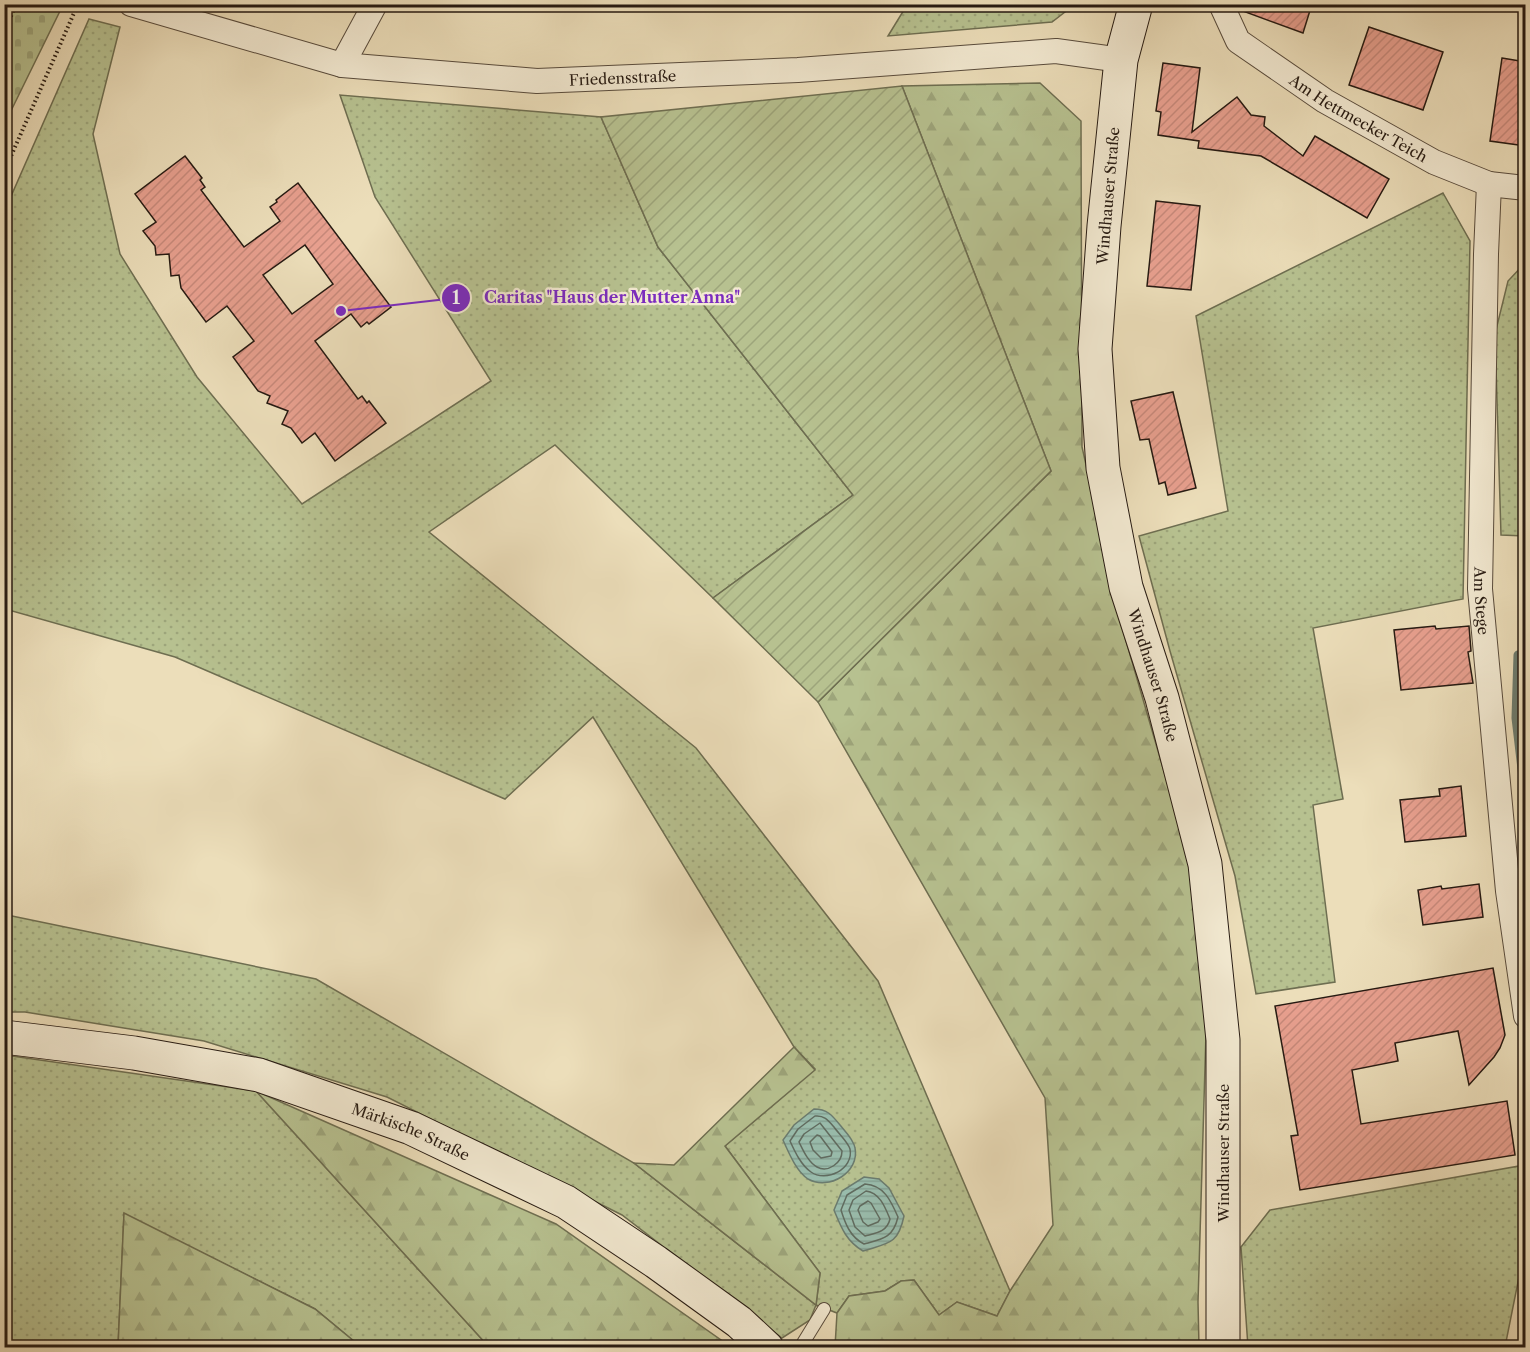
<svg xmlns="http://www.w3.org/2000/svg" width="1530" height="1352" viewBox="0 0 1530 1352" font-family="'Libre Caslon Text',serif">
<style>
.grass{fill:url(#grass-dots);stroke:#6e6e51;stroke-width:1.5}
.forest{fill:url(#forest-firs);stroke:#6e6e51;stroke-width:1.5}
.cemetery{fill:url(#cemetery-stones);stroke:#6e6e51;stroke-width:1.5}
.garden{fill:url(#garden-furrows);stroke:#6e6e51;stroke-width:1.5}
.water{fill:url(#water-rules);stroke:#6b7b6e;stroke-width:1.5}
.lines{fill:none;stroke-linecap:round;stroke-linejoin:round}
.shore{stroke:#606b5f;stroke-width:1.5}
.stream{stroke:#6b7b6e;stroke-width:9}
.building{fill:url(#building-hatch);stroke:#261a12;stroke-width:1.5;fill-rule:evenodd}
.service-casing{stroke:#584b3c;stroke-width:14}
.minor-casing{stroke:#584b3c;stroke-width:26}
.secondary-casing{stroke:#261a12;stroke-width:35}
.path{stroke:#261a12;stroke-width:4;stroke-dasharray:1.5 3;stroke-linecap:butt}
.service{stroke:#f3ead2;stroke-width:12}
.minor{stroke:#f3ead2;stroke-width:24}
.secondary{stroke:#f3ead2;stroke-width:33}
.labels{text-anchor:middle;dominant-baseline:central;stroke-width:4.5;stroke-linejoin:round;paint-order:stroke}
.street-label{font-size:15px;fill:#261a12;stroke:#f3ead2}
.leader{fill:none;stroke:#7b2cbf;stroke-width:2}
.callout-dot{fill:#7b2cbf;stroke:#f3ead2;stroke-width:2}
.mark-label{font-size:18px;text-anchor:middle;font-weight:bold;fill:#fff}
.callout-label{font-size:16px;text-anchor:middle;font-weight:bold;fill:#7b2cbf;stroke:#f3ead2;stroke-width:4.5;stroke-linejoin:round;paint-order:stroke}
</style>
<defs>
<pattern id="grass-dots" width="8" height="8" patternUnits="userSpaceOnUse" patternTransform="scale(1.5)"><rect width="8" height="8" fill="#b7c190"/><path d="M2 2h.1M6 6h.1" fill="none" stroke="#9da57b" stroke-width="1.8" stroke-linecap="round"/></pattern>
<pattern id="forest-firs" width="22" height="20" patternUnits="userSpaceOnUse" patternTransform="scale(1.5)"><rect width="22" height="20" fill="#b7c190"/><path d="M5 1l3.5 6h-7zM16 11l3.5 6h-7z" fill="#9da57b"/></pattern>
<pattern id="cemetery-stones" width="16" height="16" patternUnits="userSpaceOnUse" patternTransform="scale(1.5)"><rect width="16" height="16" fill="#b7c190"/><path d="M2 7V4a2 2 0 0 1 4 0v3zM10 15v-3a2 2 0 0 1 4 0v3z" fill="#9da57b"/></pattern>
<pattern id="garden-furrows" width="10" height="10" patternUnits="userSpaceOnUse" patternTransform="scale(1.5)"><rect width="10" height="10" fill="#b7c190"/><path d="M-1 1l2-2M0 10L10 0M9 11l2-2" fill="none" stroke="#9da57b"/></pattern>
<pattern id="water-rules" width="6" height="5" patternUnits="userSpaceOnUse" patternTransform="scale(1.5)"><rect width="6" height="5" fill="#99bcac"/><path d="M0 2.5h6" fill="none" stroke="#84a193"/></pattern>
<pattern id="building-hatch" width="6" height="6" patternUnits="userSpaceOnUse" patternTransform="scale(1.5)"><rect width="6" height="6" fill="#e79f8e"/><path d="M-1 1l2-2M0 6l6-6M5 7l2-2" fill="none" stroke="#c68879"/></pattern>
</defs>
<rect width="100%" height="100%" fill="#ecdeba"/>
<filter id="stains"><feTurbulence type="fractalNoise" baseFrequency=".00333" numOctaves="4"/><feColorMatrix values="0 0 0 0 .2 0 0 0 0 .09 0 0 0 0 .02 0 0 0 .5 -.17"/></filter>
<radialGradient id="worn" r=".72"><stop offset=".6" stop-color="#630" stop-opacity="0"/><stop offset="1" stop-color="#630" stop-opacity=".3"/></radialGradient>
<g class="grass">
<path d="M907,5V4L1074,5L1052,22L888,36Z"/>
<path d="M89,19L120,27L93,134L120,254L197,377L302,504L491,381L375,197L340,95L601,117L658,247L853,495L713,598L555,445L429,532L696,748L878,981L1010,1291L997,1316L957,1302L939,1315L914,1280L901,1281L885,1291L849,1296L837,1313L816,1305L810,1320L782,1338L622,1215L387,1097L204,1041L25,1012H5L4,916H12L316,979L634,1163L816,1305L820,1273L725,1146L815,1069L794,1047L593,717L505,799L175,657L5,609V210Z"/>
<path d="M1443,193L1470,241L1463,599L1313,628L1343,799L1313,805L1335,982L1256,994L1235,876L1170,651L1139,536L1228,511L1196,316Z"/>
<path d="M1525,263V310L1521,317L1518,369L1526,384L1525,536L1501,535L1495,334L1508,281Z"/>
<path d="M5,1055L256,1091L489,1347H361L315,1309L124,1214L118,1347L5,1348Z"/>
<path d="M1525,1165V1247L1505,1347H1248L1241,1247L1270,1210Z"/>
</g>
<g class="forest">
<path d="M1040,83L1081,121L1082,447L1124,634L1190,861L1206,1033L1198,1302L1199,1347H835L837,1313L849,1296L885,1291L901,1281L914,1280L939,1315L957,1302L997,1316L1010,1291L1053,1225L1045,1098L818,702L1051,471L902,86Z"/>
<path d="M794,1047L815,1070L725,1146L820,1273L816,1305L634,1163L674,1165Z"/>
<path d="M256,1091L556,1224L731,1347H489Z"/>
<path d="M124,1213L315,1309L361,1347H118Z"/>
</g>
<path class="cemetery" d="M5,4L49,5L60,11L5,123Z"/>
<path class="garden" d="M902,86L1051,471L818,702L713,598L853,495L658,247L601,117Z"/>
<g class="water">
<path d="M814,1109C827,1109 832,1115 840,1125C845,1131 854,1140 855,1148C860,1172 829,1191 808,1179C796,1171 789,1153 783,1140L794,1125Z"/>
<path d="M864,1177L879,1179L889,1188L904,1216C898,1245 888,1243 863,1251C846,1241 841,1227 834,1210L842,1191Z"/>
</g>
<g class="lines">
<g class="shore">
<path d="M815,1116C824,1115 828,1120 834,1127C838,1133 848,1142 850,1149C854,1169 826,1183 811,1172C801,1165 795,1152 790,1141L798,1129Z"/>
<path d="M820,1123L842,1151C842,1163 828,1173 817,1167C808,1162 803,1150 799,1142L804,1134Z"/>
<path d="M817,1135L820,1136L832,1152L831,1156L821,1158L813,1150L810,1142Z"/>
<path d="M865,1184C884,1185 891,1201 898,1217C893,1238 883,1239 864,1244C850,1237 845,1223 841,1210L847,1195Z"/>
<path d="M866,1191C880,1193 885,1207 890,1219C887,1232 876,1233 865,1236L855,1227L849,1210L853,1200Z"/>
<path d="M868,1201L871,1203L880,1219L878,1222L868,1226L863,1222L858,1210L860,1206Z"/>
</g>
<path class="stream" d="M1518,655L1516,718L1526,803"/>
</g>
<g class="building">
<path d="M1237,4H1312L1303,33L1240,10Z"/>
<path d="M1369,27L1443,52L1423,110L1349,85Z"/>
<path d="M1502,58L1526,62V146L1490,141Z"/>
<path d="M1163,63L1200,68L1192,132L1237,97L1251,115L1265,117L1264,126L1303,156L1315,136L1389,179L1367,218L1261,156L1198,148L1199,141L1158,135L1161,112L1156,111Z"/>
<path d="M185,156L202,178L200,180L205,187L201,190L244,247L280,221L270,207L277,202L276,200L298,183L391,307L369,324L367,322L361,327L351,314L315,341L358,399L362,396L367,403L369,401L386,423L335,461L315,433L302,443L291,428L282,424L288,411L267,403L270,396L258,391L233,357L254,341L227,306L206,322L181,288L179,275L171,276L169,254L156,255L155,246L143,231L156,222L135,194ZM305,245L333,284L292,314L263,275Z"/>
<path d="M1156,201L1200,206L1191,290L1147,286Z"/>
<path d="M1173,392L1196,488L1168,495L1165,482L1159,484L1149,439L1140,440L1131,401Z"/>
<path d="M1435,626L1436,629L1469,626L1471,651L1468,652L1473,683L1401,690L1394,630Z"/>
<path d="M1461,786L1466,836L1405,842L1400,800L1440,796L1439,789Z"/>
<path d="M1479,884L1483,917L1423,925L1418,890L1441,886L1442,889Z"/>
<path d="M1493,968L1505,1035L1500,1048L1494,1057L1469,1085L1458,1031L1395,1043L1398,1061L1352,1070L1361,1124L1507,1101L1515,1155L1300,1190L1291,1136L1298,1135L1275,1006Z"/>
</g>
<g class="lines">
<g class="service-casing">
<path id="service" d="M800,1348L824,1309"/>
</g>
<g class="minor-casing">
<g id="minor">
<path id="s1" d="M131,4L342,65L537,81L798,70L1056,51L1121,60"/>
<path id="s2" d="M1221,4L1238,41L1325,101L1434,162L1489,184L1526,188"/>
<path d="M342,65L375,4"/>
<path id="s3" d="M1489,184L1486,254L1480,589L1508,891L1526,1016"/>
</g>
</g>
<g class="secondary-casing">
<g id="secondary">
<path id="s4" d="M1136,4L1121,60L1104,226L1095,349L1103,468L1126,587L1162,698L1205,864L1223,1040V1348"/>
<path id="s5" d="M4,1037L134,1053L259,1075L411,1128L566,1202L656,1262L739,1322L767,1348"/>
</g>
</g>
<g class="path">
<path d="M4,33L16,4"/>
<path d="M4,172L78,4"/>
</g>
<use href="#service" class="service"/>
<use href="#minor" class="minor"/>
<use href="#secondary" class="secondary"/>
</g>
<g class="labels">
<g class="street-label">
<text stroke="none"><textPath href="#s1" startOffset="501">Friedensstraße</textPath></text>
<text stroke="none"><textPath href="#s2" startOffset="184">Am Hettmecker Teich</textPath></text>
<text transform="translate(1108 196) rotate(-85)">Windhauser Straße</text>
<text stroke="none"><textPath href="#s3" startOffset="417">Am Stege</textPath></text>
<text stroke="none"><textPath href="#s4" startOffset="681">Windhauser Straße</textPath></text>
<text stroke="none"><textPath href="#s5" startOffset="420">Märkische Straße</textPath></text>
<text transform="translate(1223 1153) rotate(-90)">Windhauser Straße</text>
</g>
</g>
<path class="leader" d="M341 311L456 298"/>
<g class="callout-dot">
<circle cx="341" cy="311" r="6"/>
<circle cx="456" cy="298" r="15"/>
</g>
<g class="mark-label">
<text x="456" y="304">1</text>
</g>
<g class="callout-label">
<text x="612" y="303">Caritas "Haus der Mutter Anna"</text>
</g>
<rect width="1530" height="1352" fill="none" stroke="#ecdeba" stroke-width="24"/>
<rect x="6" y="6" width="1518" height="1340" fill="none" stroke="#261a12" stroke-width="3"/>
<rect x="12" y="12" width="1506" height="1328" fill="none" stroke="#261a12" stroke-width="1.5"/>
<rect width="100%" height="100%" filter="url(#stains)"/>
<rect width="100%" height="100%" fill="url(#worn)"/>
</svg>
